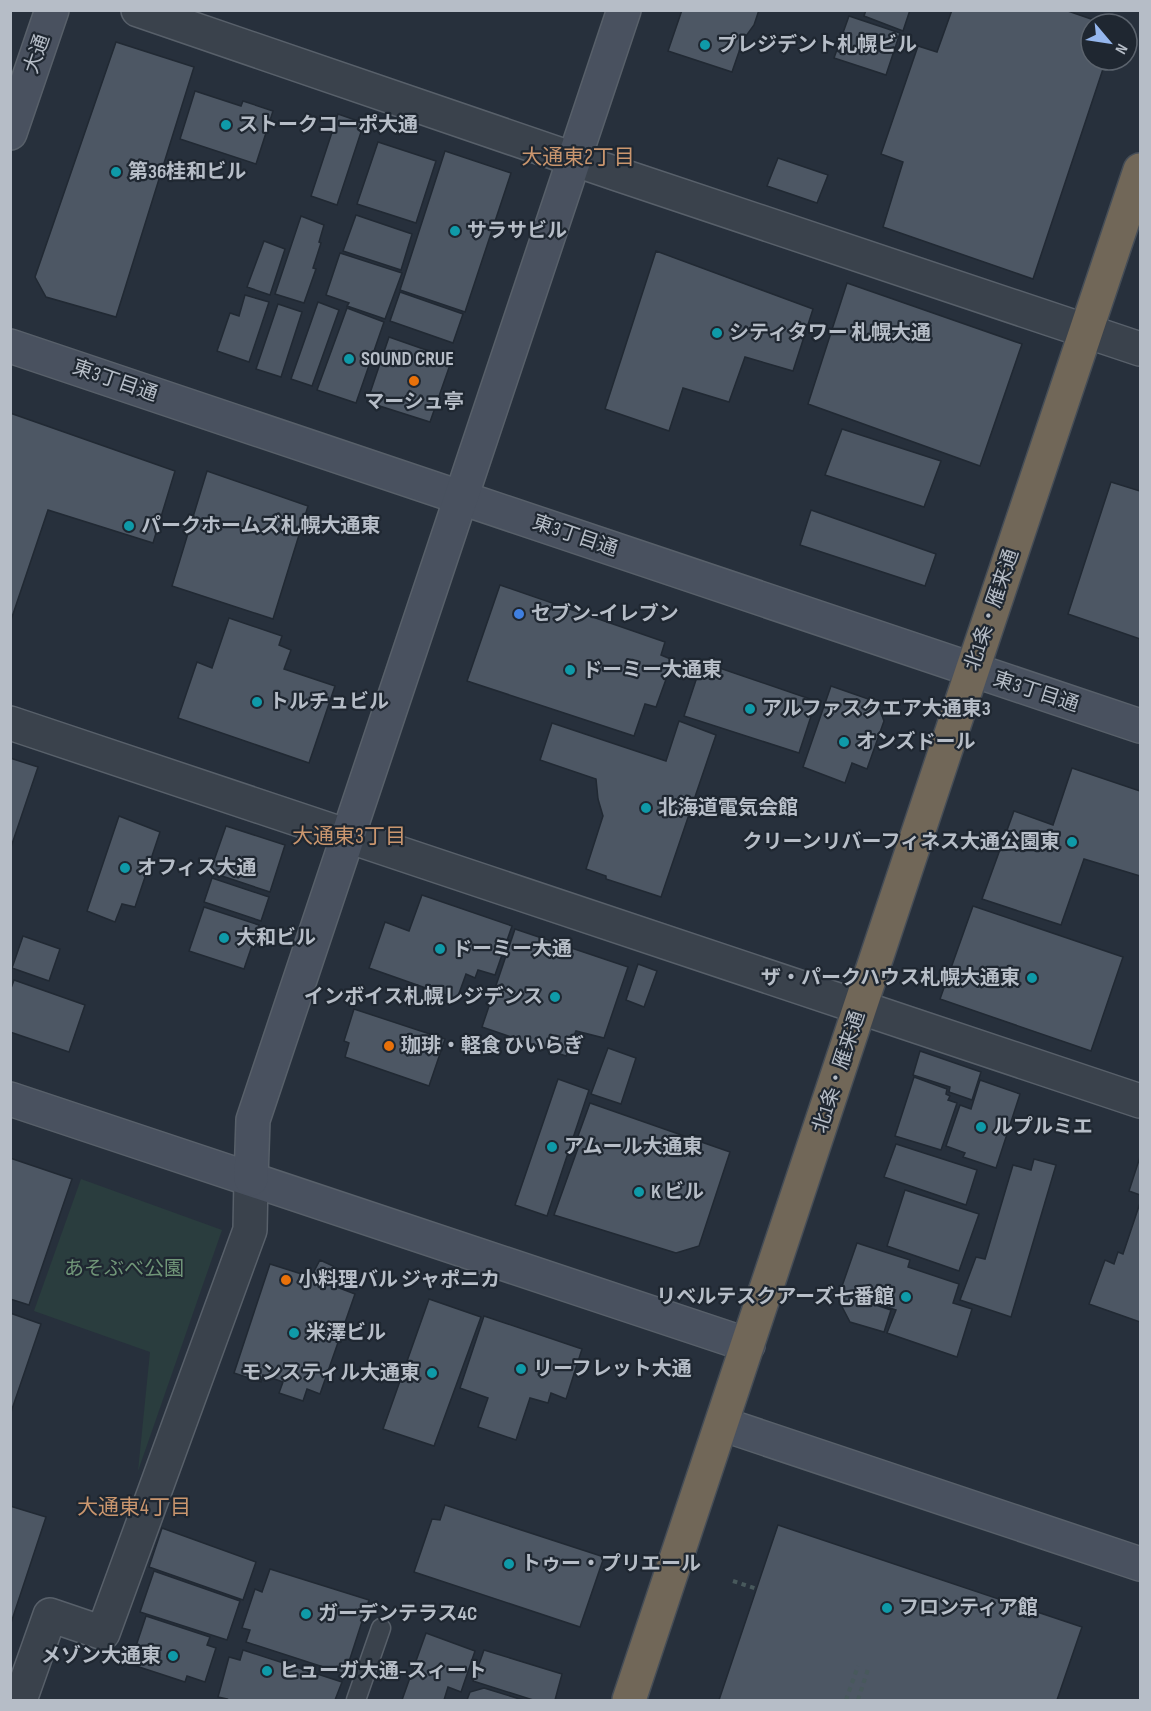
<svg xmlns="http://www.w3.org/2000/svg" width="1151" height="1711" viewBox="0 0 1151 1711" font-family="'Sofia Sans Condensed','Noto Sans JP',sans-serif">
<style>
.green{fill:#2a3d3e}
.building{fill:#4d5764;stroke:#212933;stroke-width:1.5}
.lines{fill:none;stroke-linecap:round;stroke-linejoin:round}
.lane-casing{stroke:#58606a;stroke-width:21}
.street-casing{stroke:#58606a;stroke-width:36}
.secondary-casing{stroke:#58606a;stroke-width:36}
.highway-casing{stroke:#454d57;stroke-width:36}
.path{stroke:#48595c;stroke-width:4;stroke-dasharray:4.5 4.5;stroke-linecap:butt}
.lane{stroke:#3a424c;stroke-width:18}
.street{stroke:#3a424c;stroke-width:33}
.secondary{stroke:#49515f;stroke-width:33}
.highway{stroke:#716758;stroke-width:33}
.culture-dot{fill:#0f9aa8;stroke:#1f2731;stroke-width:2}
.food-dot{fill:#e8710a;stroke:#1f2731;stroke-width:2}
.shop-dot{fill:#3f7fe0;stroke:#1f2731;stroke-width:2}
.labels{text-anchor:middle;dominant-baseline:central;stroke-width:4.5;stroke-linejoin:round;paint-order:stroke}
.poi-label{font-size:20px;font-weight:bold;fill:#b6bdc7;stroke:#1f2731;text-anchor:start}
.street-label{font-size:20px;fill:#b6bdc7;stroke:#1f2731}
.park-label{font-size:20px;fill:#709678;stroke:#1f2731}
.neighbourhood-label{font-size:21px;fill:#ca966e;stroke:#1f2731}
</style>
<rect width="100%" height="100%" fill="#27303c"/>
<path class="green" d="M81,1179L222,1230L138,1471L150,1352L34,1311Z"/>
<g class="building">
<path d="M682,10H759L754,25L743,40L732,72L668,51Z"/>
<path d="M866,10H910L903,31L864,16Z"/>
<path d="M952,10H1065L1097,21L1099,24H1091V60H1106L1033,279L883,227L903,162L881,154L918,46L937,52Z"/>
<path d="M849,16L900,33L886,75L834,58Z"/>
<path d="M116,42L194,67L116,317L46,297L35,277Z"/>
<path d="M195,91L241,106L243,101L273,111L256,164L180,139Z"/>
<path d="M338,114L364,123L337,205L311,196Z"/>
<path d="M378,142L436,161L416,223L357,204Z"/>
<path d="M445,151L511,173L465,312L400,290Z"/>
<path d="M778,158L828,175L817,203L767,186Z"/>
<path d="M356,215L412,234L401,270L343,251Z"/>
<path d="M301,216L324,225L319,242L321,243L313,268L316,269L304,303L275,294Z"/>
<path d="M264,241L285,249L270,295L247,287Z"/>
<path d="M656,251L813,309L793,371L745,357L729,402L683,388L669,431L605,409Z"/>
<path d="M340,253L402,273L385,319L347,306L349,303L326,295Z"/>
<path d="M847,283L1022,344L980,466L808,404Z"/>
<path d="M400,292L463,314L453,343L390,321Z"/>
<path d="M245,295L269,302L249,362L217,351L230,313L239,316Z"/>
<path d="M318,302L339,310L312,386L291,379Z"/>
<path d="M278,304L302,312L281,377L256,369Z"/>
<path d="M347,308L384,322L356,403L317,390Z"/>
<path d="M389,337L452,359L430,422L367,402Z"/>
<path d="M10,413L175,471L153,543L48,510L10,623Z"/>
<path d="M842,429L941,461L924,507L825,475Z"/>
<path d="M207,471L308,506L273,619L172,586Z"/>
<path d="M1111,482L1140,491V639L1068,614Z"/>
<path d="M811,510L936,554L925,586L800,545Z"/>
<path d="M500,585L665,642L661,655L673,660L656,707L645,704L634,736L467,681Z"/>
<path d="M229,618L282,636L279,645L291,650L284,669L335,686L309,763L178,718L197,662L212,668Z"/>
<path d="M702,662L816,701L799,753L684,716Z"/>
<path d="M831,686L877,702L884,721L867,769L852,763L845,783L803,767Z"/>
<path d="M679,721L716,735L661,897L606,879V876L586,869L603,816L598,799L596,779L540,760L552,723L666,761Z"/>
<path d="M10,758L38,767L10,850Z"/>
<path d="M1072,768L1140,791V876L1084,859L1061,925L982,899L1014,811L1053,825Z"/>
<path d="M119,816L160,832L135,907L122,904L115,922L87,911Z"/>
<path d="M226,826L285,845L270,892L210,872Z"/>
<path d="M212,878L269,897L261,921L204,902Z"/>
<path d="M422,895L512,926L495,975L478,970L475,978L466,974L457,999L369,968L385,922L409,931Z"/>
<path d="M973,906L1123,957L1091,1051L940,999Z"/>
<path d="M204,907L259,925L244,969L189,951Z"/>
<path d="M515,929L628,967L604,1038L576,1031L566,1056L482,1027Z"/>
<path d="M23,936L60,949L49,981L12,968Z"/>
<path d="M638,964L657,971L644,1007L626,1000Z"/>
<path d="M14,980L85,1005L69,1052L10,1032V991Z"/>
<path d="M354,1009L445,1039L429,1086L345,1057L349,1043L344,1041Z"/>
<path d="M608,1048L636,1058L621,1104L591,1094Z"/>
<path d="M920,1051L981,1072L972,1100L949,1092L950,1087L913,1075Z"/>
<path d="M914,1077L947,1089L946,1094L950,1096L948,1100L957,1103L941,1150L895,1136Z"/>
<path d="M558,1079L589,1090L547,1216L515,1205Z"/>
<path d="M980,1080L1020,1094L996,1168L963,1157L965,1153L946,1146L960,1105L971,1109Z"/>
<path d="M590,1103L730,1152L699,1246L676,1253L554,1215L578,1148L574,1147Z"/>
<path d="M896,1144L977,1170L966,1205L884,1177Z"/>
<path d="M1140,1157V1195L1129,1191Z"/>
<path d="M10,1158L72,1179L29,1305L10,1299Z"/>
<path d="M1034,1159L1056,1165L1011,1317L960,1300L976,1257L985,1259L1013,1165L1031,1170Z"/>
<path d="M905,1190L979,1214L959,1271L887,1246Z"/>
<path d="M1140,1203V1322L1089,1304L1105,1260L1114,1264L1118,1252L1123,1254Z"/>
<path d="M857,1243L910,1260L908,1267L959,1284L953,1303L972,1309L957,1357L887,1333L896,1310L840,1292Z"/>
<path d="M320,1260L333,1266L334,1270L329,1284L355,1294L320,1394L307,1389L303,1401L279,1393L283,1382L263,1375L261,1382L234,1373L270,1264L311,1277Z"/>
<path d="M842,1294L891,1310L884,1332L850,1322L839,1301Z"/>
<path d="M429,1299L481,1317L434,1446L383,1429Z"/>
<path d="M10,1313L41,1324L10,1415Z"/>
<path d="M484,1316L582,1349L566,1399L551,1393L548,1403L530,1398L516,1440L478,1427L488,1398L460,1388Z"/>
<path d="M445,1505L604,1557L580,1627L414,1572L432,1519L440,1520Z"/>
<path d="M10,1506L46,1517L11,1623H10Z"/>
<path d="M778,1525L1082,1627L1057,1700H719Z"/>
<path d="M162,1528L256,1562L243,1600L149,1567Z"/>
<path d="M270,1569L369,1600L345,1674L246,1642L250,1630L242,1628L255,1589L262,1592Z"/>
<path d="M154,1571L240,1601L227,1640L140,1612Z"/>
<path d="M146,1616L210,1637L207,1645L216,1648L205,1682L187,1676L185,1682L130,1664Z"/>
<path d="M426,1633L475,1651L461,1692L448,1687L444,1700H402Z"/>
<path d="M243,1650L342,1682L335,1700H226L227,1699L218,1697L229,1657L240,1660Z"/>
<path d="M484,1650L562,1674L555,1700H533L473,1681Z"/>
<path d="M484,1688L523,1700H467L470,1692Z"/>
</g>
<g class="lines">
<g class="lane-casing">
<path id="lane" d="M356,1700L381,1628"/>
</g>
<g class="street-casing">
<g id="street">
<path d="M138,10L617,174L1140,349"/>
<path d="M10,723L1140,1101"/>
<path d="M20,1700L50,1615L103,1633L250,1230L251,1179"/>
</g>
</g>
<g class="secondary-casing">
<g id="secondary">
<path d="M10,133L52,10"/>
<path d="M10,346L1140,726"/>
<path d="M10,1099L748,1345"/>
<path d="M251,1179L253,1120L624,10"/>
<path d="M722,1424L1140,1564"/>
</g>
</g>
<g class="highway-casing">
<path id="highway" d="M629,1700L972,671L1140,170"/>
</g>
<g class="path">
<path d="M733,1581L757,1589"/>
<path d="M846,1700L858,1666"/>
<path d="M858,1700L868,1669"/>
</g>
<use href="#lane" class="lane"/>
<use href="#street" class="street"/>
<use href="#secondary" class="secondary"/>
<use href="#highway" class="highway"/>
</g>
<g class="culture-dot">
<circle cx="705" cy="45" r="6"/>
<circle cx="226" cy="125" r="6"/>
<circle cx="116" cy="172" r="6"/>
<circle cx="455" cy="231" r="6"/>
<circle cx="717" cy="333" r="6"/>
<circle cx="349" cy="359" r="6"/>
<circle cx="129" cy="526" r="6"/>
<circle cx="570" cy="670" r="6"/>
<circle cx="257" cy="702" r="6"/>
<circle cx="750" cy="709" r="6"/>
<circle cx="844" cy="742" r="6"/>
<circle cx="646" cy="808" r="6"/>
<circle cx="1072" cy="842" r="6"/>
<circle cx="125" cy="868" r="6"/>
<circle cx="224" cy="938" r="6"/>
<circle cx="440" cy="949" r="6"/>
<circle cx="1032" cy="978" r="6"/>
<circle cx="555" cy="997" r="6"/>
<circle cx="981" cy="1127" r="6"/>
<circle cx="552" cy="1147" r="6"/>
<circle cx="639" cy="1192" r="6"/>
<circle cx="906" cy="1297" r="6"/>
<circle cx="294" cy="1333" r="6"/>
<circle cx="521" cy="1369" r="6"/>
<circle cx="432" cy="1373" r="6"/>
<circle cx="509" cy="1564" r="6"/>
<circle cx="887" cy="1608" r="6"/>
<circle cx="306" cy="1614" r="6"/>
<circle cx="173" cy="1656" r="6"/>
<circle cx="267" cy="1671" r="6"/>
</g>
<g class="food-dot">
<circle cx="414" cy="381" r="6"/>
<circle cx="389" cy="1046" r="6"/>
<circle cx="286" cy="1280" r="6"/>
</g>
<circle class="shop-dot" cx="519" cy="614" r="6"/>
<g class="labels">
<g class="poi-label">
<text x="717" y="45">プレジデント札幌ビル</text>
<text x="238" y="125">ストークコーポ大通</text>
<text x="128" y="172">第36桂和ビル</text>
<text x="467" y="231">サラサビル</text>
<text x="729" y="333">シティタワー 札幌大通</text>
<text x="361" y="359">SOUND CRUE</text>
<text x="414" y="402" text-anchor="middle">マーシュ亭</text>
<text x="141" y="526">パークホームズ札幌大通東</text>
<text x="531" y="614">セブン-イレブン</text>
<text x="582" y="670">ドーミー大通東</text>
<text x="269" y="702">トルチュビル</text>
<text x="762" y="709">アルファスクエア大通東3</text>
<text x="856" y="742">オンズドール</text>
<text x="658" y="808">北海道電気会館</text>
<text x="1060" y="842" text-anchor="end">クリーンリバーフィネス大通公園東</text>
<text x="137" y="868">オフィス大通</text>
<text x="236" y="938">大和ビル</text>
<text x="452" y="949">ドーミー大通</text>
<text x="1020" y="978" text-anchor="end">ザ・パークハウス札幌大通東</text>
<text x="543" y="997" text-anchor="end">インボイス札幌レジデンス</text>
<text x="401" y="1046">珈琲・軽食 ひいらぎ</text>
<text x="993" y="1127">ルプルミエ</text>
<text x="564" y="1147">アムール大通東</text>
<text x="651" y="1192">K ビル</text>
<text x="298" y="1280">小料理バル ジャポニカ</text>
<text x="894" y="1297" text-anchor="end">リベルテスクアーズ七番館</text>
<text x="306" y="1333">米澤ビル</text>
<text x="533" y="1369">リーフレット大通</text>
<text x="420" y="1373" text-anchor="end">モンスティル大通東</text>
<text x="521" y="1564">トゥー・プリエール</text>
<text x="899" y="1608">フロンティア館</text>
<text x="318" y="1614">ガーデンテラス4C</text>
<text x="161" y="1656" text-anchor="end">メゾン大通東</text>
<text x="279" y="1671">ヒューガ大通-スィート</text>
</g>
<g class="street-label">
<text transform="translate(37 54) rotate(-71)">大通</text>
<text transform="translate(115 381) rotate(19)">東3丁目通</text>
<text transform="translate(575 536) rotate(19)">東3丁目通</text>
<text transform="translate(992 610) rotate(-71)">北1条・雁来通</text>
<text transform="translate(1036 692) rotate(18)">東3丁目通</text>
<text transform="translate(839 1072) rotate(-72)">北1条・雁来通</text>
</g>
<g class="park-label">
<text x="124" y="1269">あそぶべ公園</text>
</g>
<g class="neighbourhood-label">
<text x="578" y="157">大通東2丁目</text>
<text x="349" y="836">大通東3丁目</text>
<text x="134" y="1507">大通東4丁目</text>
</g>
</g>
<rect width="1151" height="1711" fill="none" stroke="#b6bdc7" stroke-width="24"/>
<g transform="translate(1109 42) rotate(119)"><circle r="28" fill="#1f2731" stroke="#5b636d" stroke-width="1.5"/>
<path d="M0-4.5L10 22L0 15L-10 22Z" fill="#95b7ee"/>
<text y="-9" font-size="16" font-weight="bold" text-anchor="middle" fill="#b6bdc7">N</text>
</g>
</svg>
